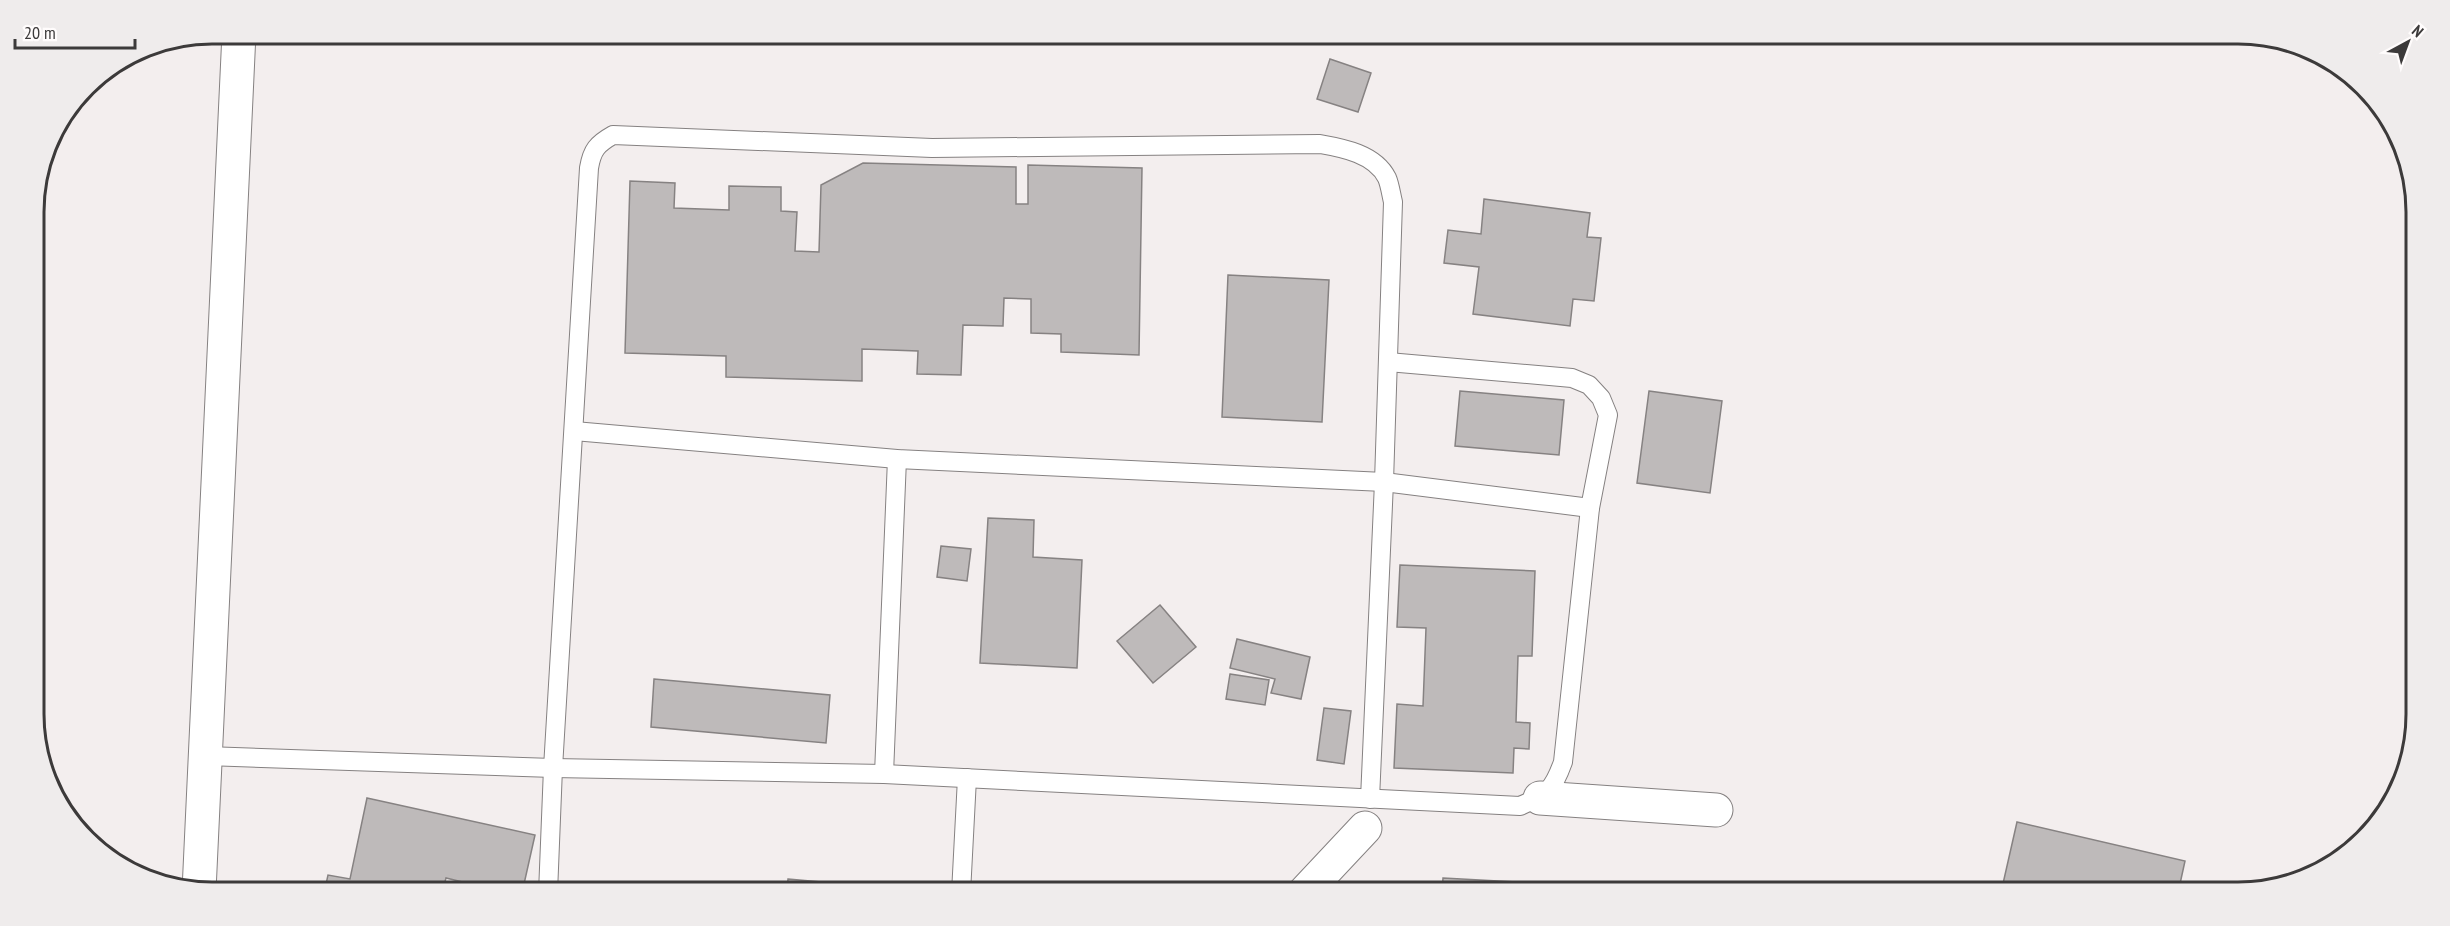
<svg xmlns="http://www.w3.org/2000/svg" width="2450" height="926" viewBox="0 0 2450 926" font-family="'PT Sans Narrow',sans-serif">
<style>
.building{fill:#bebaba;stroke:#868282;stroke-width:1.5}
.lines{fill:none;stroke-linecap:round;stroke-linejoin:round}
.lane-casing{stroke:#858181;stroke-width:20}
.street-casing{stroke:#858181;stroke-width:35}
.lane{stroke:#fff;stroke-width:18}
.street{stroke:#fff;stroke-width:33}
.rim{fill:none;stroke:#3c3a3a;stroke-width:3}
</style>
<rect width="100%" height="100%" fill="#f3eeee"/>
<g class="building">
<path d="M1330,59L1371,73L1358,112L1317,99Z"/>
<path d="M863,163L1016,167V204H1028V165L1142,168L1139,355L1061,352V334L1031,333V299L1004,298L1003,326L963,325L961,375L917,374L918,351L862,349V381L726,377V356L625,353L630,181L675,183L674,208L729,210V186L781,187V211L797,212L795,251L819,252L821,185Z"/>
<path d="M1484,199L1590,213L1587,237L1601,238L1594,301L1573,299L1570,326L1473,314L1479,267L1444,263L1448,230L1481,234Z"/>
<path d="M1228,275L1329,280L1322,422L1222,417Z"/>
<path d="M1460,391L1564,400L1559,455L1455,446Z"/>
<path d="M1649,391L1722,401L1710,493L1637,483Z"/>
<path d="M988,518L1034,520L1033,557L1082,560L1077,668L980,663Z"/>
<path d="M941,546L971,549L967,581L937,577Z"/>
<path d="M1400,565L1535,571L1532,656H1518L1516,722L1530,723L1529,749L1514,748L1513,773L1394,768L1397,704L1423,706L1426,628L1397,627Z"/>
<path d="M1160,605L1196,647L1153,683L1117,641Z"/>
<path d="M1237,639L1310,657L1301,699L1271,693L1275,679L1230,668Z"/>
<path d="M1230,674L1269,680L1265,705L1226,699Z"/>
<path d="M654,679L830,695L826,743L651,727Z"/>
<path d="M1324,708L1351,711L1344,764L1317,760Z"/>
<path d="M367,798L535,835L522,893H486L487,888L446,878L442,893H324L328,875L350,879Z"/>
<path d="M2017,822L2185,861L2178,893H2141L2114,886L2113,893H2022L2002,888Z"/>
<path d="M1443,878L1551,884V893H1442Z"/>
<path d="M788,879L866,886V893H787Z"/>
</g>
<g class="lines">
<g class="lane-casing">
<g id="lane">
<path d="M574,431L897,459L1384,482L1590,508"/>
<path d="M206,756L553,768L884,774L1520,806C1548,794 1553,790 1563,762L1590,508L1608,415L1601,398L1589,385L1572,378L1388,362"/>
<path d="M884,774L897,459"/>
<path d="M548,893L553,768L589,168C592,150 597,144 613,135L932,148L1320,144C1343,148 1375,154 1387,178C1390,185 1391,194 1393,202L1384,482L1370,799"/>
<path d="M961,893L967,778"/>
</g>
</g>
<g class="street-casing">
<g id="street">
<path d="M1540,798L1716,810"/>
<path d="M199,891L239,33"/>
<path d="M1304,893L1365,828"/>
</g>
</g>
<use href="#lane" class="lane"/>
<use href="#street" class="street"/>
</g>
<path d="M0 0H2450V926H0ZM212 44H2238A168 168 0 0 1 2406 212V714A168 168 0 0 1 2238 882H212A168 168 0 0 1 44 714V212A168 168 0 0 1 212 44Z" fill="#efecec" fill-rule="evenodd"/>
<path class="rim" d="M212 44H2238A168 168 0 0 1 2406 212V714A168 168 0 0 1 2238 882H212A168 168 0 0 1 44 714V212A168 168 0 0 1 212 44Z"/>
<g transform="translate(2408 42) rotate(41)" stroke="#fffcfc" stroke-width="4.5" paint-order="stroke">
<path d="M0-4.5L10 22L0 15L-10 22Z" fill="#3c3a3a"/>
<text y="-9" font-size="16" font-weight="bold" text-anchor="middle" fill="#3c3a3a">N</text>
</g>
<path d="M15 39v9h120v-9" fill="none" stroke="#3c3a3a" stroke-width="3"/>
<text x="24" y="39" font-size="18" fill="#3c3a3a" stroke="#fffcfc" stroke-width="4.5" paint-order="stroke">20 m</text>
</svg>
